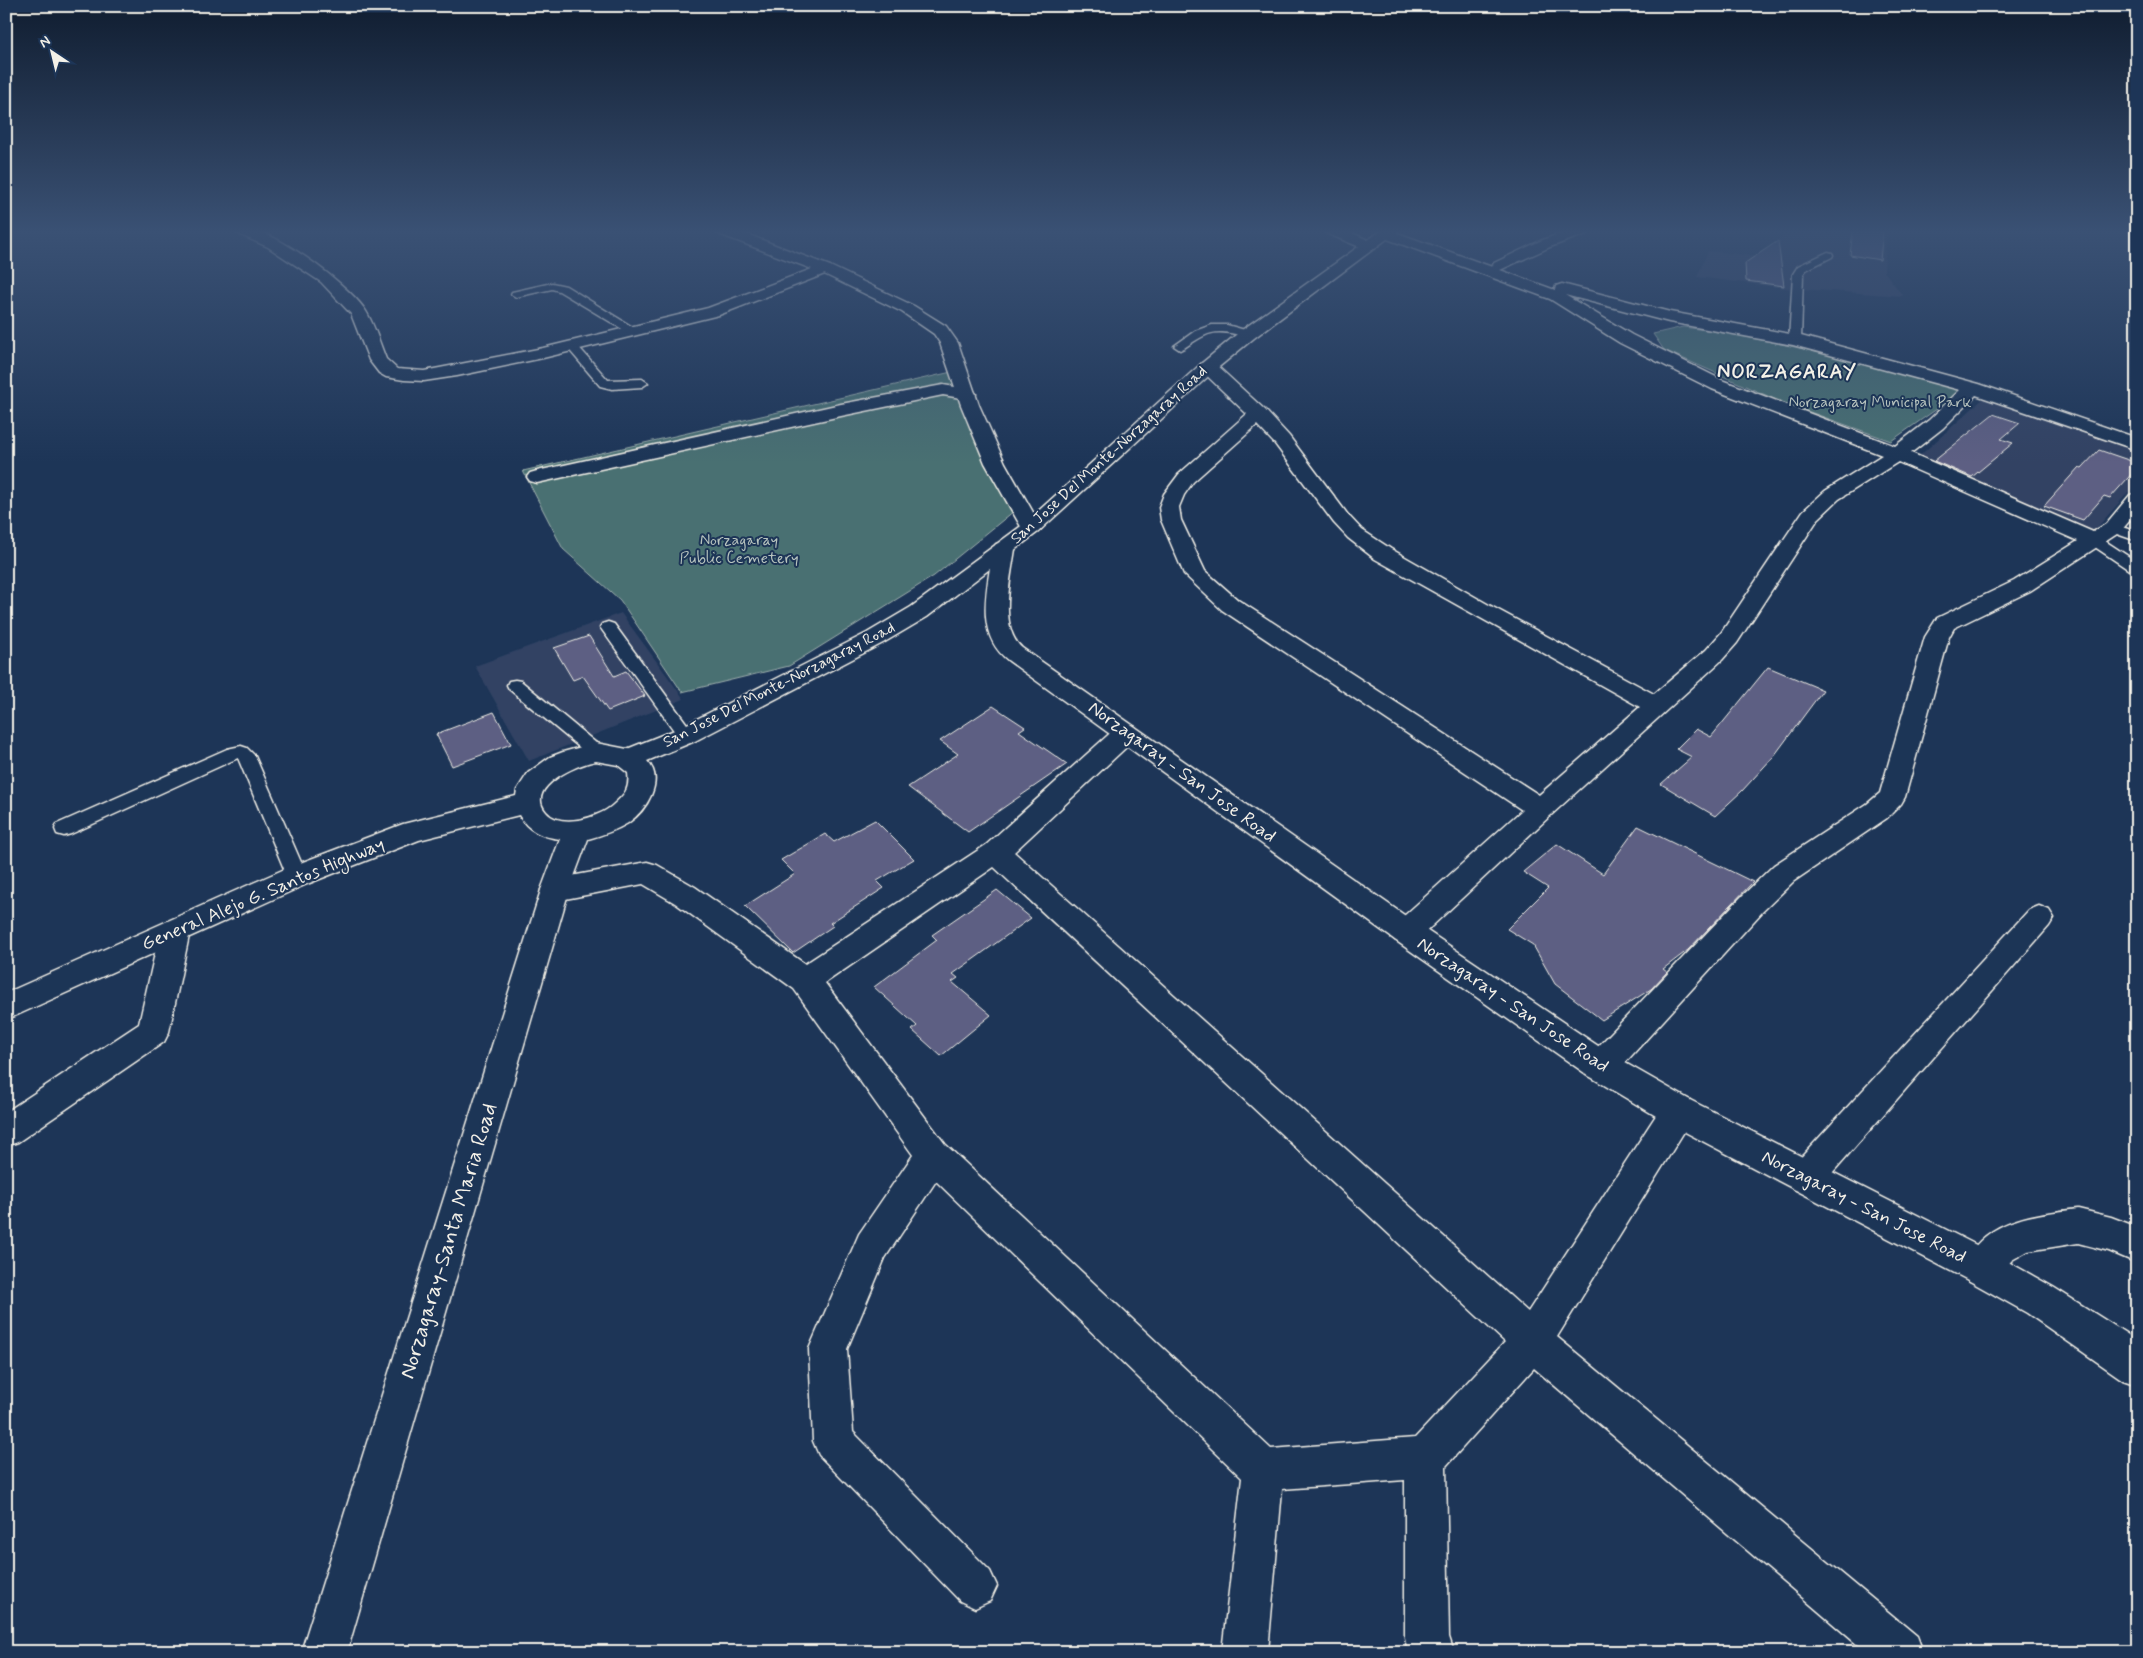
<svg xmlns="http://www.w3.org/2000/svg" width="2143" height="1658" viewBox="0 0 2143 1658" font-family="Mynerve,sans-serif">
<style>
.built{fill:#304264}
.green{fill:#4a7072;stroke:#9fb0ad}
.building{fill:#5d5f83;stroke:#f4f1e8}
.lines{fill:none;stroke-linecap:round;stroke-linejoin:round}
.lane-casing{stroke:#f4f1e8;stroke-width:3}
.street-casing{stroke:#f4f1e8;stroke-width:3}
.secondary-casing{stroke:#f4f1e8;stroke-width:3}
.primary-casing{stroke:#f4f1e8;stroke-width:3}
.lane{fill:#1d3557;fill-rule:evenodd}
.street{fill:#1d3557;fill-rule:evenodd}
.secondary{fill:#1d3557;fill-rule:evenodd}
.primary{fill:#1d3557;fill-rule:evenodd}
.labels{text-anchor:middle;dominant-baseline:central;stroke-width:4;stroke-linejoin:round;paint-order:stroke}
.far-park-label{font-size:16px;fill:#b8c4bf;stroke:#1d3557}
.far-street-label{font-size:16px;fill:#f4f1e8;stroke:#1d3557}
.street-label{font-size:19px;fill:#f4f1e8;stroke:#1d3557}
.far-district-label{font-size:20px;font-weight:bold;letter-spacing:1px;fill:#f4f1e8;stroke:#1d3557}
.near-street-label{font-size:22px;fill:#f4f1e8;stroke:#1d3557}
</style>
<rect width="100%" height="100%" fill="#1d3557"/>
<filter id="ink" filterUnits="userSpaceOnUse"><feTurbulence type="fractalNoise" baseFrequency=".02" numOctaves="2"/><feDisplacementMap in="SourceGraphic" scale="10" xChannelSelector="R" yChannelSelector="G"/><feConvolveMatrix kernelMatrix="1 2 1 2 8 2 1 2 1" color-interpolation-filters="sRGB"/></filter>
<g filter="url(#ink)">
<g class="built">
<path d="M1792,230H1887L1884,271L1903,296L1784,288L1697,277L1708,251L1756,256Z"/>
<path d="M1985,397L2137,447V483L2094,531L1915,460Z"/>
<path d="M621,613L684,699L529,761L475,666Z"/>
</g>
<g class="green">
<path d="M1683,327C1779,339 1871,366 1964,390L1891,441L1779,401L1664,350L1653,334Z"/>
<path d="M956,371L1014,511L934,576L789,666L682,692L620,600L563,549L523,471Z"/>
</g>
<g class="building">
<path d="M1853,230H1883L1880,260L1850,255Z"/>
<path d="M1778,241L1784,286L1746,281L1745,263Z"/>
<path d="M1993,414L2020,423L2001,439L2013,443L1972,477L1934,461Z"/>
<path d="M2099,450L2137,463V468L2110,498L2104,496L2083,520L2044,506L2079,467L2082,468Z"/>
<path d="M589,636L614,676L626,671L645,696L608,711L583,676L573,680L554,648Z"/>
<path d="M1768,667L1823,690L1774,756L1742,791L1715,816L1661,784L1692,757L1676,749L1696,729L1711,737Z"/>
<path d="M993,706L1025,727L1019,731L1067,764L968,832L908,787L958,754L940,741Z"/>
<path d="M494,712L511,744L452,766L436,734Z"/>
<path d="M875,820L914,859L877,881L884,888L830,923L833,926L793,953L745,906L795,874L781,860L825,834L834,842Z"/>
<path d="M1638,826L1753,882L1688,950L1663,969L1667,972L1651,989L1602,1020L1555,984L1533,945L1507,929L1548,888L1523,872L1557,844L1603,874Z"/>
<path d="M997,890L1031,918L953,974L958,978L952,982L991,1015L941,1056L912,1030L917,1026L874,987L937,940L932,935Z"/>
</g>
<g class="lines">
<g class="lane-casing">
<g id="lane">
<path d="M1828,252L1832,253L1833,255L1832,257L1806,270L1803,274L1801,340L1799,342H1791L1789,340L1793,274L1798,266Z"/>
<path d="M552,283L566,286L639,331L633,334L629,333L559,291L552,289L516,297L511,294L512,292Z"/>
<path d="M1212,325H1227L1252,332L1254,334L1248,337C1215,329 1212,329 1184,348L1180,350L1174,346L1195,331Z"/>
<path d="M572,342L576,344L608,380L642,379L648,383L642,387L612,389L600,386L566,346Z"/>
<path d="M2113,524L2137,532V541L2108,531L2106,528L2108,525Z"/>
<path d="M2094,536L2099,537L2137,562V573L2132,572L2089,543L2087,540L2089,537Z"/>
<path d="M608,622L614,624L692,731L695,735L692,739L686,741L680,739L600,627L602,624Z"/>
<path d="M515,680L521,681L602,748L605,752L602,756L596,758L590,756L509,689L507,685L509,681Z"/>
<path d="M241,746L247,748L255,756L307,876L304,881L297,883L290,881L287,876L238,758L71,834L64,836L57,834L55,829L57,824L227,749Z"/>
</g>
</g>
<g class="street-casing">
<g id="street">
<path d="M234,230C240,230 247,230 253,230C280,234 354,289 367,313C375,327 380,344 386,359L397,369L424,371L543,348L708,308L820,266H830L833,269L830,272L719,315L543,358L457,376L424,381L404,380L386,377L379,373L369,360L351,314L321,282L268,247L236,233Z"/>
<path d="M1324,230H1345L1375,243L1377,246L1375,249H1365L1326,233Z"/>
<path d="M1383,230L1392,231L1492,267L1494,263L1540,241L1569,230H1591L1589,233L1550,247L1500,270L1555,290L1556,286L1562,284L1670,312L1801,336L1979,384L2137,438V450L1976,395L1943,428L1911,453L2093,532L2106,524L2130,495L2137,493V512L2120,532L2030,591L1954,628L1949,637L1905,797L1901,804L1887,818L1794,881L1763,911L1613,1076L1601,1080L1589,1076L1585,1066L1589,1056L1743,895L1774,865L1867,804L1880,793L1925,637L1937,618L2014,581L2078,541L1898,462L1839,499L1818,519L1737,643L1722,660L1550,816L1417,940L1406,944L1395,940L1391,932L1395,924L1522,810L1222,610L1184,574L1161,520L1159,507L1164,494L1179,474L1247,414L1202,371L1199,367L1202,363L1208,362L1214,363L1265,410L1289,436L1348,515L1362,530L1391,549L1489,605L1654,694L1706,650L1721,633L1803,511L1825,491L1882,455L1712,389L1620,343L1550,299L1382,237L1380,234ZM1565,295L1669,322L1793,345L1960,390L1929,420L1895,446L1724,381L1632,335ZM1257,425L1275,444L1334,523L1348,538L1375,559L1640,707L1539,795L1238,600L1205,571L1181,520L1179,507L1184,495L1193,482Z"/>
<path d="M943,385L973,390L976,394L973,398L967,399L943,395L841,416L537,483L530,481L527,477L530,473L537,471L841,404Z"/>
<path d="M1126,724L1135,727L1139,733L1135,739L1014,852L1528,1312L1666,1100L1678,1096L1690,1100L1695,1111L1690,1122L1557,1337L1917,1636L1923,1652H1866L1534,1368L1446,1466L1449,1637L1454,1652H1408L1405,1637V1480L1282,1489L1268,1652H1222L1242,1478L936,1181L885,1258L847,1349L853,1432L990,1571L997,1586L990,1601L975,1608L960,1601L819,1455L813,1441L809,1349L859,1234L913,1155L794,989L675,903L643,884L555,901L545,898L541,890L545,882L555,879L647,862L657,865L695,887L805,964L986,845L1117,727ZM994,867L1505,1342L1415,1438L1271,1449L945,1144L825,983Z"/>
<path d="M2039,906L2049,910L2054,918L2049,926L1818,1189L1806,1193L1794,1189L1789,1177L1794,1165L2029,910Z"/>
<path d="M175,919L185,923L190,931L169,1032L164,1042L18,1142L6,1146V1112L139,1024L160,931L165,923Z"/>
<path d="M2078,1209L2111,1217L2137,1227V1263L2109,1251L2078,1243L2028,1251L2012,1260L1994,1280L1981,1285L1968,1280L1963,1267C1983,1219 2032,1215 2078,1209Z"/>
</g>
</g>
<g class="secondary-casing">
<g id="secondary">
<path d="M714,230H736L830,266L914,306L946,326L958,343L979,405L1005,463L1042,528L1038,532L1031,534L1024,532L985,463L961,405L940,343L934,334L902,312L820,272L716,233Z"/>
<path d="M1004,543L1012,544L1015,549C1011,577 998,627 1022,648L1417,924L1613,1056L1690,1100L1994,1254L2053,1287L2127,1334L2137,1342V1385L2123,1380L2027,1313L1968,1280L1666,1122L1589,1076L1395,940L1009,661C973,634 988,586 993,549L996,544Z"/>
</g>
</g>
<g class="primary-casing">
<path id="primary" d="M1382,230H1399L1254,338L1214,371L1038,532L927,617L883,643L695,741L647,761C666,780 646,811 628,823C615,831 602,835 588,839L569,890L347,1652H301L541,890L560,839C542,837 528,831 519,815L419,840L307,884L6,1020V993L287,868L403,824L516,796L517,790L528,773L550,757L563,752L596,743L627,749L677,729L867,633L911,607L1024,524L1202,363L1242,330ZM596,761L618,765L628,773C630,790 625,794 613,805C599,818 560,829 546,812C524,787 578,764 596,761Z"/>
</g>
<use href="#lane" class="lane"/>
<use href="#street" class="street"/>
<use href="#secondary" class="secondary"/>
<use href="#primary" class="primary"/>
</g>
</g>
<linearGradient id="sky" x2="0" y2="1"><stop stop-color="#101d30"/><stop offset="0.5" stop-color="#3a5174"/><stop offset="1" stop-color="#3a5174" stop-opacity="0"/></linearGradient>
<rect width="2143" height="463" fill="url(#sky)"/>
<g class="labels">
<g class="far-park-label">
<text x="1880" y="402">Norzagaray Municipal Park</text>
<text x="739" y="540">Norzagaray<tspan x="739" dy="18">Public Cemetery</tspan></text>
</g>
<g class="far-street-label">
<text transform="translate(1109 455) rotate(-42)">San Jose Del Monte-Norzagaray Road</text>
<text transform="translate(779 685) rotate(-27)">San Jose Del Monte-Norzagaray Road</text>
</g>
<g class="street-label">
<text transform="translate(1182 772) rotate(36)">Norzagaray - San Jose Road</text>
<text transform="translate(263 894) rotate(-23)">General Alejo G. Santos Highway</text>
<text transform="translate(1513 1005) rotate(34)">Norzagaray - San Jose Road</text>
<text transform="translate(1864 1207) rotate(27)">Norzagaray - San Jose Road</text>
</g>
<g class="far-district-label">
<text x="1787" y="372">NORZAGARAY</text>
</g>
<g class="near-street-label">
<text transform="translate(449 1241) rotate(-73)">Norzagaray-Santa Maria Road</text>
</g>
</g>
<rect width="2143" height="1658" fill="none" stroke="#1d3557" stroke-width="25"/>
<rect x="12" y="12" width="2118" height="1633" fill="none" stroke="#f4f1e8" stroke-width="2" filter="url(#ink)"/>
<g transform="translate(52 52) rotate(325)" stroke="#1d3557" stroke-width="4" paint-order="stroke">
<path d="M0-4L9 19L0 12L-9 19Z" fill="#f4f1e8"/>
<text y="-8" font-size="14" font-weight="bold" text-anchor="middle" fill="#f4f1e8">N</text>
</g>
</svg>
